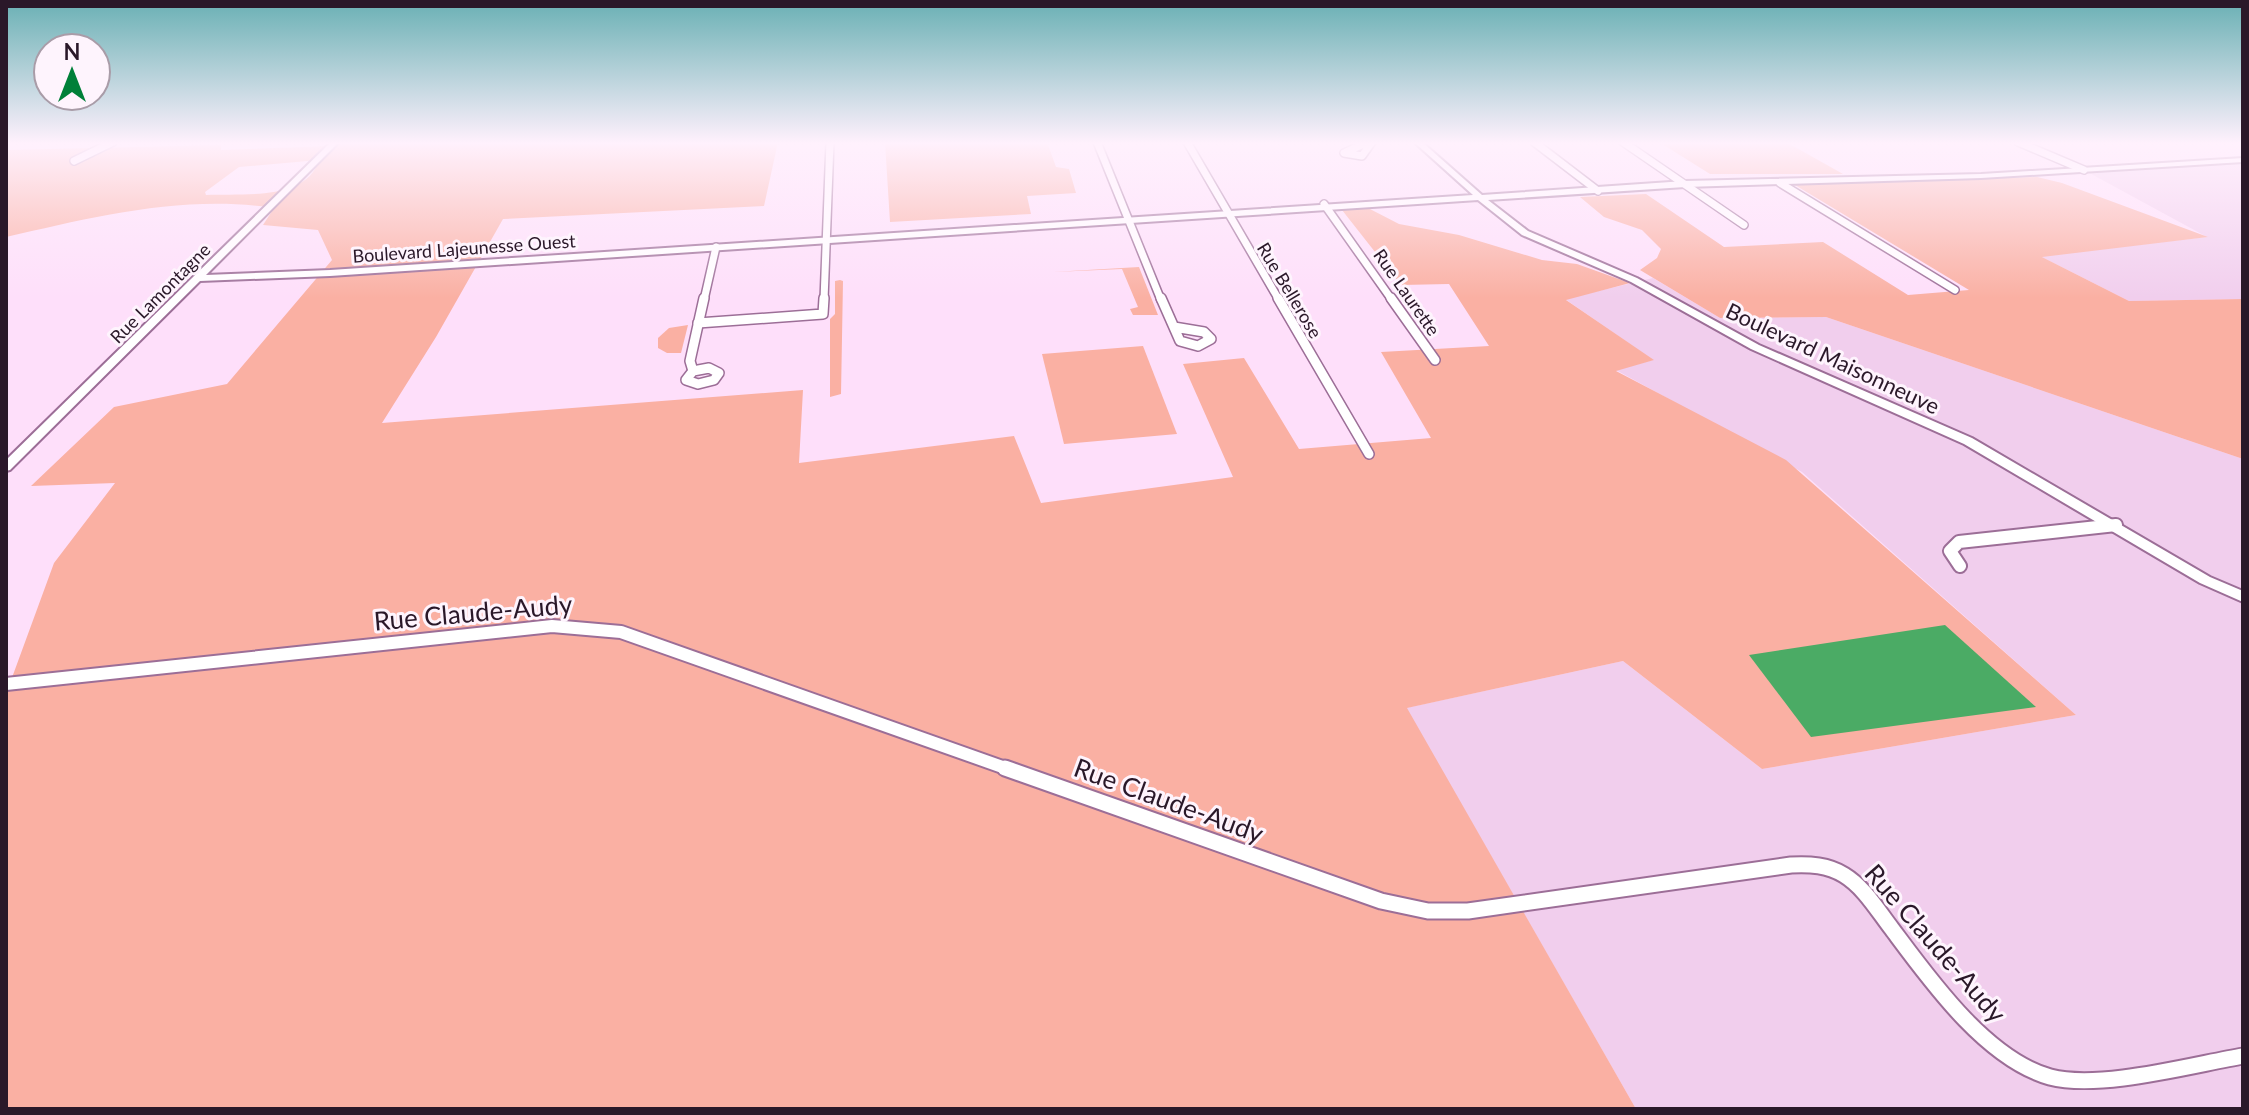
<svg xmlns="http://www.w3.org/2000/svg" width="2249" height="1115" viewBox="0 0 2249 1115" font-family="Lato,sans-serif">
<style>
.built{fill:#f1ceed}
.green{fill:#fab0a3;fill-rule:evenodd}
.water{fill:#4bab65}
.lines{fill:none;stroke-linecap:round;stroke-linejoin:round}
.street-far3-casing{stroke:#9c6e97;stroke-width:10}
.street-far2-casing{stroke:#9c6e97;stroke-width:12}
.street-far1-casing{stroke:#9c6e97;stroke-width:16}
.street-casing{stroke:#9c6e97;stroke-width:19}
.secondary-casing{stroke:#9c6e97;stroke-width:4}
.street-far3{stroke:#fff;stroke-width:7}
.street-far2{stroke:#fff;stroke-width:9}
.street-far1{stroke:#fff;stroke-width:12}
.street{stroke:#fff;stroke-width:15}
.secondary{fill:#fff;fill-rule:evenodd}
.labels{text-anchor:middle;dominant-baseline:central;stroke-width:6;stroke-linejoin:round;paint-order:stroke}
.far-street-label{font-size:18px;fill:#2a1829;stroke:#fef4fd}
.street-label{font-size:22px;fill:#2a1829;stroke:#fef4fd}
.near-street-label{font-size:26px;fill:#2a1829;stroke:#fef4fd}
</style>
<rect width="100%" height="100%" fill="#fedffa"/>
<g class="built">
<path d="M2243,160V299L2129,301L2040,256L2207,237L2084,170Z"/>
<path d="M1653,278L1720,318L1826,317L2243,459V1109H1636L1406,708L1623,661L1762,769L2076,715L1802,472L1616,370L1653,360L1565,299Z"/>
</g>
<g class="green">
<path d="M346,142H778L764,206L503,219L436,337L382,423L803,390L799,463L1014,436L1041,503L1233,477L1183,364L1244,358L1299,449L1431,438L1381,352L1489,346L1449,284L1401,285L1342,210L1368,208L1399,224L1459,235L1542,260L1577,264L1630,283L1566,300L1654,360L1616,371L1786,460L2076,715L1762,769L1623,661L1407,708L1636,1109H6V694L54,563L115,483L31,486L114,407L227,384L332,260L318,230L263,225L274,208C184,194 93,217 6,237V150L221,145V150L329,146ZM319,160C306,202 241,193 206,195L205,192L239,167Z"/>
<path d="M885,142H1047L1056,167L1069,169L1076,193L1027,196L1031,214L890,222Z"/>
<path d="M1659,142H1786L1843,174H1710Z"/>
<path d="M2037,177L2062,183L2208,237L2042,257L2129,301L2243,299V459L1826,317L1720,318L1640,270L1657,258L1661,249L1642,230L1604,217L1580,197L1646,194L1724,247L1823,242L1908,295L1969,290L1795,185Z"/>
<path d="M1139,267L1158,315H1133L1130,309L1138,307L1122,269L1053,272Z"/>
<path d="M840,280L843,281L841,394L830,397V319L835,314V281Z"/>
<path d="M688,325L681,353H667L658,348V338L669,328Z"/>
<path d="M1143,346L1177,434L1064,444L1042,354Z"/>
</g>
<path class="water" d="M1945,625L2036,707L1811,737L1749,655Z"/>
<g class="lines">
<g class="street-far3-casing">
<g id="street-far3">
<path d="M1097,142L1161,300"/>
<path d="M1187,142L1279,300"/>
<path d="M1368,142L1344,153L1362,156L1372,142"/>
<path d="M1534,142L1598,191"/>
<path d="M1623,142L1744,225"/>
<path d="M2018,142L2084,170"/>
<path d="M74,161L113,142"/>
<path d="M1780,183L1955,290"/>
<path d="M1324,204L1392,300"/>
<path d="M704,300L716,247"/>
<path d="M824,300L830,142"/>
</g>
</g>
<g class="street-far2-casing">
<g id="street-far2">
<path d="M1161,298L1180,341L1198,346L1211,339L1204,332L1174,327"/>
<path d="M1278,298L1369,454"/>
<path d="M1391,298L1435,360"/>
<path d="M698,323L823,314L824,298"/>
<path d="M709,368L719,373L714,380L698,384L686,380L693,371Z"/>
<path d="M693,371L690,361L704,298"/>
</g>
</g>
<g class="street-far1-casing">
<g id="street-far1">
<path d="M1960,566L1950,551L1959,542L2116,525"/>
<path d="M6,684L552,626L621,632L1011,770"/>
</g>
</g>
<g class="street-casing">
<path id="street" d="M1005,768L1381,901L1428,911H1468L1791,865C1810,864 1828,865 1844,875C1864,887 1878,911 1892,929C1930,980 1986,1059 2050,1077C2100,1090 2191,1065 2243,1056"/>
</g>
<g class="secondary-casing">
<path id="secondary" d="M331,142H339L206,275L330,270L1473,195L1414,142H1422L1482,195L1685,181L1981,174L2243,158V162L1981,178L1685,187L1488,200L1528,231L1637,278L1759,345L1972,438L2210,577L2243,591V602L2200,583L1964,444L1751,349L1631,282L1522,235L1478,200L330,276L200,281L10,470L6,471V460Z"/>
</g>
<use href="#street-far3" class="street-far3"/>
<use href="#street-far2" class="street-far2"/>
<use href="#street-far1" class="street-far1"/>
<use href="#street" class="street"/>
<use href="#secondary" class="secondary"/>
</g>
<linearGradient id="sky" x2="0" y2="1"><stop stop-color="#69b0b4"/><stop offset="0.48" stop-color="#fff1fd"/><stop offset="1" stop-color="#fff1fd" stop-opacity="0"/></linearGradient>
<rect width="2249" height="298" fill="url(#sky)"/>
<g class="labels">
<g class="far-street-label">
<text transform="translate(464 248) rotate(-4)">Boulevard Lajeunesse Ouest</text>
<text transform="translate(1290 290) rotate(59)">Rue Bellerose</text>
<text transform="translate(1407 292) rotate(55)">Rue Laurette</text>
<text transform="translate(160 293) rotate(-45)">Rue Lamontagne</text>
</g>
<g class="street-label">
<text transform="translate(1833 358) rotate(25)">Boulevard Maisonneuve</text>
</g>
<g class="near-street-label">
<text transform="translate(473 612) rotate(-5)">Rue Claude-Audy</text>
<text transform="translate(1169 800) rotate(20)">Rue Claude-Audy</text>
<text transform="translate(1936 943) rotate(49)">Rue Claude-Audy</text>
</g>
</g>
<rect width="2249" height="1115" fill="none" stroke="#2a1829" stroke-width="16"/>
<g transform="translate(72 72)"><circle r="38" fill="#fef4fd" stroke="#a99ca8" stroke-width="2"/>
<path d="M0-6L14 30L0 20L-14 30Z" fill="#008039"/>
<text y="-12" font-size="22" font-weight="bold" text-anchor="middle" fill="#2a1829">N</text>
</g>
</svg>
